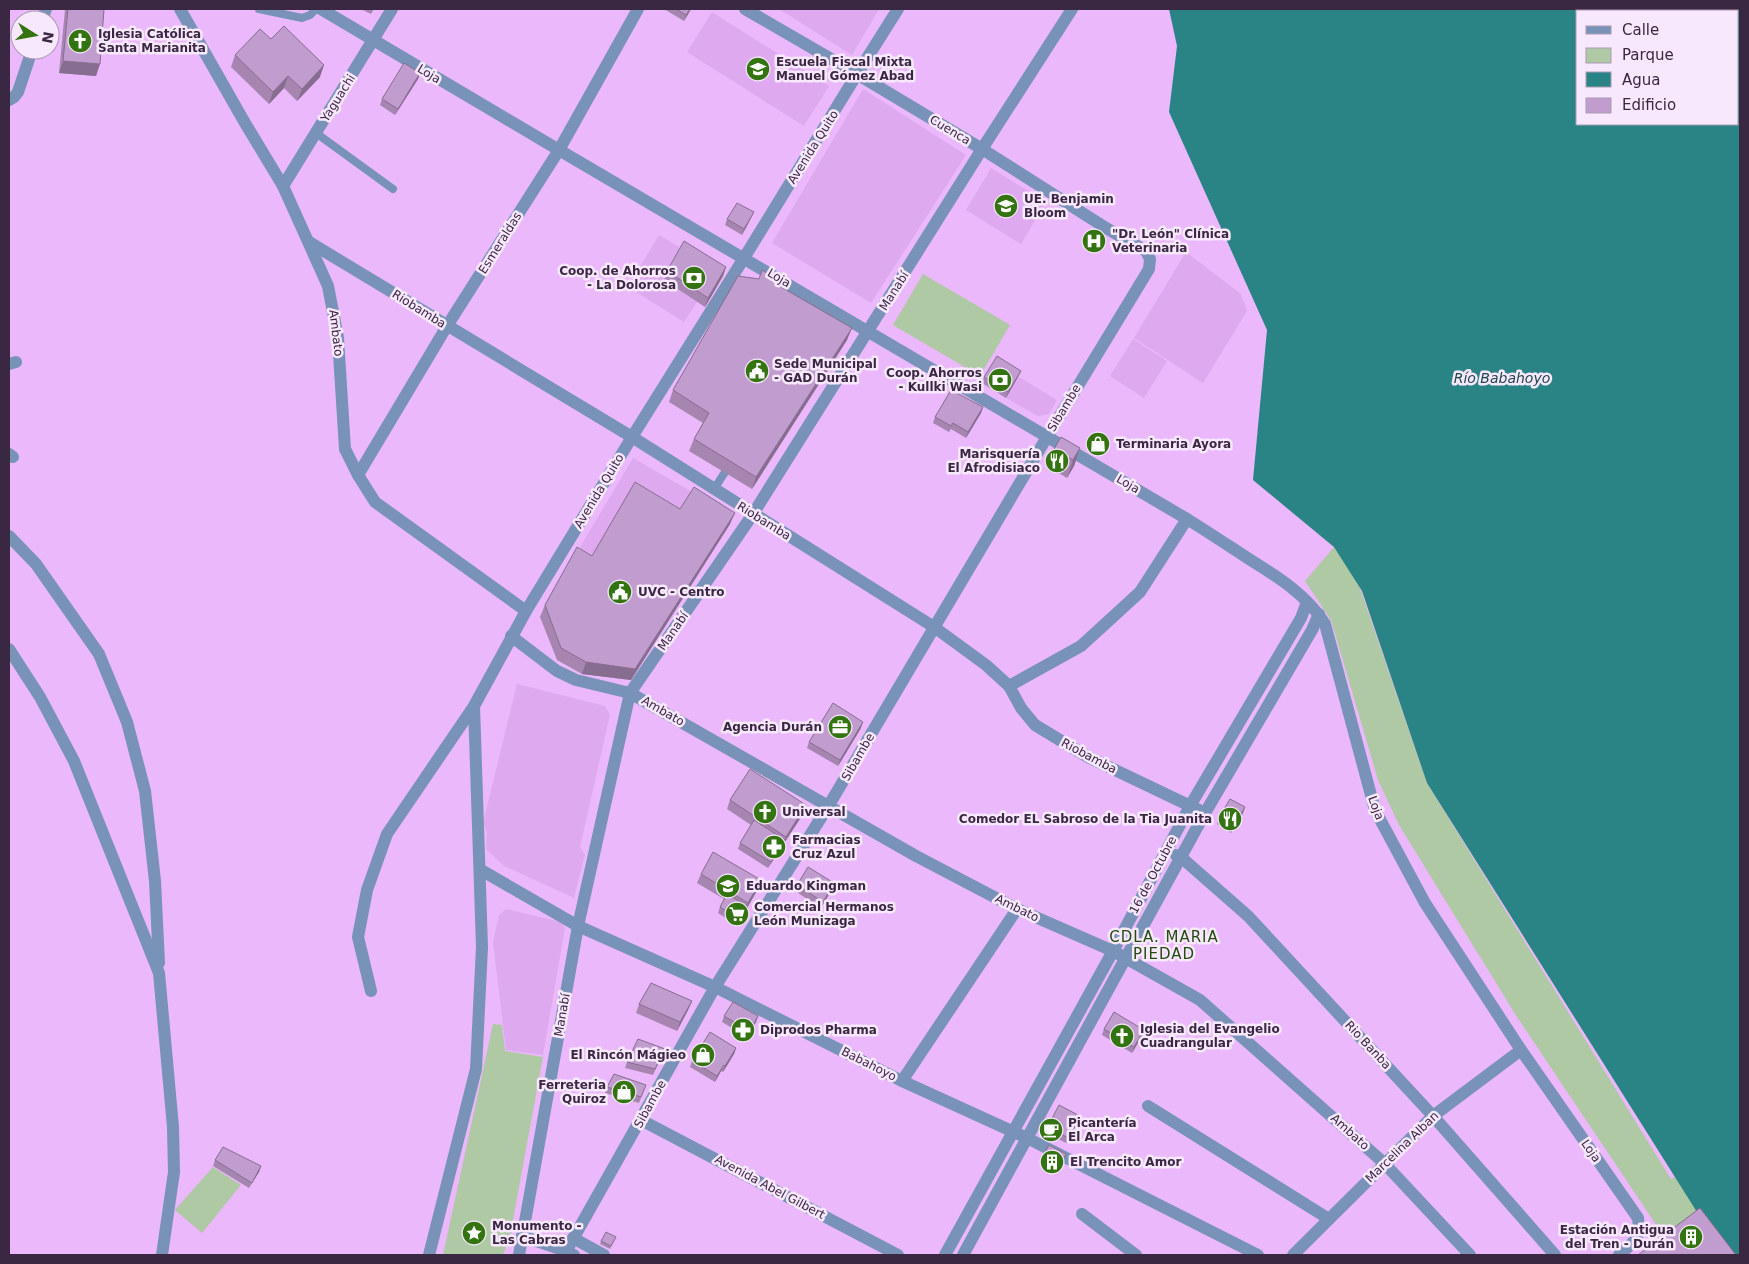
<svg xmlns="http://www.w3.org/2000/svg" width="1749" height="1264" viewBox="0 0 1749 1264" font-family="'DejaVu Sans',sans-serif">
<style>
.built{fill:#dfa9f0}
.green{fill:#afc9a5}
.water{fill:#2a8486;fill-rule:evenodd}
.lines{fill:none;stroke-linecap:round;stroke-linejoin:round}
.service{stroke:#7892b8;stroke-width:8}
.minor{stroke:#7892b8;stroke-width:12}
.tertiary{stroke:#7892b8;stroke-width:12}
.wall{fill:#a686b1}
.shaded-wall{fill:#876d90}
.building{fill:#c19cce;stroke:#876d90}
.labels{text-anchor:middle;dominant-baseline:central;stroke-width:5;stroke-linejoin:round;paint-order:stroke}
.poi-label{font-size:12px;font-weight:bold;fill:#3a2741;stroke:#f7e8fd;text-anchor:start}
.street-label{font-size:12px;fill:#3a2741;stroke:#f7e8fd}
.water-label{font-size:14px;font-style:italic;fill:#1f4748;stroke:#f7e8fd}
.quarter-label{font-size:15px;letter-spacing:1px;fill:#224b0d;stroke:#f7e8fd}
</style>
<rect width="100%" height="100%" fill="#eab8fb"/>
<g class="built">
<path d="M779,9H879L852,55Z"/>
<path d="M712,12L829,86L804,126L687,52Z"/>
<path d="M863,89L966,155L871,303L772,243Z"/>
<path d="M991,168L1046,202L1021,244L966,210Z"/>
<path d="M659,235L682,249L664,280L697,302L684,322L628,287Z"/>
<path d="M1186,252L1241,294L1247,311L1203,383L1134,338Z"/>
<path d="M1133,339L1167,361L1144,398L1110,376Z"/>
<path d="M1019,377L1057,400L1049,414L1038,416L1006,398Z"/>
<path d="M633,458L692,492L676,520L587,567L573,559Z"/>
<path d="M517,684L605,706L610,715L580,847L585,855L574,898L504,866L486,849L487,833L483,823Z"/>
<path d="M506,909L561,922L565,928L543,1055L506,1050L493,942L499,915Z"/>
</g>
<g class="green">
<path d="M923,274L1010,325L980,376L893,325Z"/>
<path d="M1334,547L1351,562L1427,783L1671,1179L1679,1175L1704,1213L1665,1238L1517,1017L1399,825L1378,780L1331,620L1305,581Z"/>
<path d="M493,1024L502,1025L505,1051L543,1057L510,1236L503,1255H443Z"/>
<path d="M213,1167L241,1185L202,1233L175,1210Z"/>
</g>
<path class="water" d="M1169,9H1740V1255H1724L1427,783L1362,591L1334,547L1253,480L1267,330L1169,112L1177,46ZM1578,11H1738V124H1578Z"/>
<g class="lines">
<g class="service">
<path d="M259,9L302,18L310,15L316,9"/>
<path d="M316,133L393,189"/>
<path d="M714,489L729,466"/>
</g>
<g class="minor">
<path d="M180,9L245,123L283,186L328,286L338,338L345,449L358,475L375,502L526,611"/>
<path d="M898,9L857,74L982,149L1106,228L1146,251L1150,259L1149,269L1047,437"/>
<path d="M42,20L46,9"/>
<path d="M9,100L14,97L18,92L32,50"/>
<path d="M283,186L392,9"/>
<path d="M309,242L632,437L934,627L986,665L1009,686L1021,708L1035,725L1088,757L1205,813"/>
<path d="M9,364L16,362"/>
<path d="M9,454L13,457"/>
<path d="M358,475L447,326L559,150L638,9"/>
<path d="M9,536L36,564L99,654L127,722L145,791L155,881L159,963"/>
<path d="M511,636L557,671L576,680L630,693L916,856L1017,909L1113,951L1200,1000L1384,1163L1470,1255"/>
<path d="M9,649L40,697L74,761L159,973L173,1127L174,1172L162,1255"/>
<path d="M1009,686L1081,646L1140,592L1187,519"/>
<path d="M1176,855L1182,858L1248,916L1433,1116L1555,1255"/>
<path d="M481,870L578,926L715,987L902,1081L1027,1138L1258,1255"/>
<path d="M371,991L358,937L367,890L387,834L474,706L526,611L632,437L744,258"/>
<path d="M902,1081L1017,909"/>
<path d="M1148,1106L1329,1219"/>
<path d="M1082,1214L1136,1255"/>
<path d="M522,1236L566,1251L574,1255"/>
<path d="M573,1238L604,1255"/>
<path d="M429,1255L476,1069L482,947L474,706"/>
<path d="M519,1255L578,926L630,693L753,514L982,149L1072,9"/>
<path d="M945,1255L1113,951L1190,806L1301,618L1307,602"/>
<path d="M963,1255L1205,813L1312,630L1319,614"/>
<path d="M1293,1255L1433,1116L1521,1050"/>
</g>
<g class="tertiary">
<path d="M321,9L559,150L1187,519C1208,532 1229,546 1249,559C1278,577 1307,595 1325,624L1375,810L1425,903L1521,1050L1638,1218C1641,1239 1634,1242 1619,1255"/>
<path d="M744,258L857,74L745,9"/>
<path d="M641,1120L898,1255"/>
<path d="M564,1255L715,987L829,805L1047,437"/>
</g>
</g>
<g class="wall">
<path d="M65,9H104L96,76L59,73Z"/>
<path d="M361,9H374L371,14Z"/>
<path d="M664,9H691L684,21Z"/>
<path d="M271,39L320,77L297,101L284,88L269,104L231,67L235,55Z"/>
<path d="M420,73L418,79L395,115L380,105L382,99Z"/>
<path d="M751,218L742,235L725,225L727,219Z"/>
<path d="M726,267L723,276L705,307L664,280L667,271Z"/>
<path d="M776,284L847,340L752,489L689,451L694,439L703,423L669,402L673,390Z"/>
<path d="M1021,371L1018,377L1006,398L982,383L984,377Z"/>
<path d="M983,407L981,413L966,438L951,429L949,432L933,423L935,417Z"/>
<path d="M1104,442L1099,450L1093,446L1094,443Z"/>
<path d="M1080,448L1074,466L1067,478L1047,466L1054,449Z"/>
<path d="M680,509L730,524L631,680L582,674L557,660L540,617L545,605L592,556Z"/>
<path d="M861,728L838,766L807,748L809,742Z"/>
<path d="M730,800L803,814L768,868L738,849L740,843L751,825L727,809Z"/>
<path d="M1245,807L1243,813L1231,833L1217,824L1219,818Z"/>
<path d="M701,874L761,880L758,889L737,925L718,913L720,907L724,899L697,883Z"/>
<path d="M797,885L832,889L821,908L795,891Z"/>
<path d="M692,1001L688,1010L677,1031L636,1013L639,1004Z"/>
<path d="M724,1016H758L756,1022L747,1037L722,1022Z"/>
<path d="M1104,1029L1144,1030L1142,1036L1132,1053L1102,1035Z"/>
<path d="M736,1048L734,1054L723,1072L721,1071L715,1082L690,1067L692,1061Z"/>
<path d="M665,1049L653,1075L625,1068L627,1062Z"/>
<path d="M646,1085L639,1103L605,1093L607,1087Z"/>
<path d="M1080,1116L1078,1122L1066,1143L1045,1132L1048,1126Z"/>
<path d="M1042,1158L1063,1160L1057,1173L1040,1164Z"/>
<path d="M215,1160L261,1166L259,1172L249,1188L213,1166Z"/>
<path d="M616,1237L610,1249L600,1244L601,1241Z"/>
</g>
<g class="shaded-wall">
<path d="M690,9H691L684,21L686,15Z"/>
<path d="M63,61L100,64L96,76L59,73Z"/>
<path d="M324,65L320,77L297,101L302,89Z"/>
<path d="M420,73L418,79L395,115L398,109Z"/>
<path d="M288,76L284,88L269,104L273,92Z"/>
<path d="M754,212L751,218L742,235L744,229Z"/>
<path d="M726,267L723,276L705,307L708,298Z"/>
<path d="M852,328L847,340L752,489L756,477Z"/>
<path d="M1021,371L1018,377L1006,398L1008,392Z"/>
<path d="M983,407L981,413L966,438L968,432Z"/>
<path d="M1080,448L1074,466L1067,478L1073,460Z"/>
<path d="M735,513L730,524L631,680L582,674L586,662Z"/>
<path d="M863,722L861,728L838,766L840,760Z"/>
<path d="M806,805L803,814L768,868L771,862Z"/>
<path d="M1245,807L1243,813L1231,833L1234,827Z"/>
<path d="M761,880L758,889L737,925L739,919Z"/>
<path d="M834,883L832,889L821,908L823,902Z"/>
<path d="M692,1001L688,1010L677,1031L680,1022Z"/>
<path d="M758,1016L756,1022L747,1037L750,1031Z"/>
<path d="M1144,1030L1142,1036L1132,1053L1134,1047Z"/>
<path d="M736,1048L734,1054L723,1072L725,1066Z"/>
<path d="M724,1065L721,1071L715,1082L717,1076Z"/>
<path d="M1080,1116L1078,1122L1066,1143L1068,1138Z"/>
<path d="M261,1166L259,1172L249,1188L252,1183Z"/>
</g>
<g class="building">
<path d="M68,9H104L100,64L63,61Z"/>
<path d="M676,9H690L686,15Z"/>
<path d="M284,26L324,65L302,89L288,76L273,92L235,55L260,29L271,39Z"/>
<path d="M404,63L420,73L398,109L382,99Z"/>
<path d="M737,203L754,212L744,229L727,219Z"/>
<path d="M684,241L726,267L708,298L667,271Z"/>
<path d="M762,270L778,280L776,284L852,328L756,477L694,439L709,413L673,390L738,276L759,279Z"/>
<path d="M997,356L1021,371L1008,392L984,377Z"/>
<path d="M951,390L983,407L968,432L953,423L951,426L935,417Z"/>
<path d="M1099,435L1105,439L1100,447L1094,443Z"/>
<path d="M1061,437L1080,448L1073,460L1054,449Z"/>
<path d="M635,482L680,509L694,487L735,513L635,669L586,662L561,648L545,605L577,547L592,556Z"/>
<path d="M833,703L863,722L840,760L809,742Z"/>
<path d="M750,769L806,805L786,837L730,800Z"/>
<path d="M1230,799L1245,807L1234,827L1219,818Z"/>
<path d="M754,820L785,840L771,862L740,843Z"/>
<path d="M713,852L761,880L748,903L701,874Z"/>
<path d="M808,867L834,883L823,902L797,885Z"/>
<path d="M727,894L747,906L739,919L720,907Z"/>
<path d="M651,983L692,1001L680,1022L639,1004Z"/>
<path d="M733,1002L758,1016L750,1031L724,1016Z"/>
<path d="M1114,1012L1144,1030L1134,1047L1104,1029Z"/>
<path d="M710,1032L736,1048L725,1066L724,1065L717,1076L692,1061Z"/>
<path d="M638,1039L665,1049L655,1069L627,1062Z"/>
<path d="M614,1074L646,1085L641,1097L607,1087Z"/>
<path d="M1059,1105L1080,1116L1068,1138L1048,1126Z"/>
<path d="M1049,1145L1066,1154L1059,1167L1042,1158Z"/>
<path d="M223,1147L261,1166L252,1183L215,1160Z"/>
<path d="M1700,1208L1736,1255H1638Z"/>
<path d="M606,1232L616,1237L611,1246L601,1241Z"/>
</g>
<defs>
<g id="church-disc" transform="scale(1.25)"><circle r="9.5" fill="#347410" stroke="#f7e8fd"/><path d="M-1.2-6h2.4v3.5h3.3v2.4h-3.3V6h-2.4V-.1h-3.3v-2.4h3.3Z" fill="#fff"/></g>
<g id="school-disc" transform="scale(1.25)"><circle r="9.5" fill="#347410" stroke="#f7e8fd"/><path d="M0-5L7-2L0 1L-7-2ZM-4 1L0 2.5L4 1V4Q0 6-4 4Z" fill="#fff"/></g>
<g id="hospital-disc" transform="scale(1.25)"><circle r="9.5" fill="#347410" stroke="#f7e8fd"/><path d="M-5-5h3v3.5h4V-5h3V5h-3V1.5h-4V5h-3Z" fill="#fff"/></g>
<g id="bank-disc" transform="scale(1.25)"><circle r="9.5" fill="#347410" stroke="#f7e8fd"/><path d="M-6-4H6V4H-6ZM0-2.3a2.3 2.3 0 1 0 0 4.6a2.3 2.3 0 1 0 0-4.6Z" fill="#fff"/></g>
<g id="civic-disc" transform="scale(1.25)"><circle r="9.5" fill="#347410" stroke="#f7e8fd"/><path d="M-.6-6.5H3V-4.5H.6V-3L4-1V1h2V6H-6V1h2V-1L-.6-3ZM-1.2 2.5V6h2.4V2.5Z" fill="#fff"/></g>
<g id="shop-disc" transform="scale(1.25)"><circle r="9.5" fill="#347410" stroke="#f7e8fd"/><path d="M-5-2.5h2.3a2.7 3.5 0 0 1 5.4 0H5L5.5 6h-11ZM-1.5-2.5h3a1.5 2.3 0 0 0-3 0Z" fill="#fff"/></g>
<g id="restaurant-disc" transform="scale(1.25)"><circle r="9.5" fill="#347410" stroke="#f7e8fd"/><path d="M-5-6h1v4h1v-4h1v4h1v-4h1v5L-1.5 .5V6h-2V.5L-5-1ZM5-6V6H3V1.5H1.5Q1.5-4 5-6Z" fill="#fff"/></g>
<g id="office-disc" transform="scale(1.25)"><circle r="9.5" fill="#347410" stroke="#f7e8fd"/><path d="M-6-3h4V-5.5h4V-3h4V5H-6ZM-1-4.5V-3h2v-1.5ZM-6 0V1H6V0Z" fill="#fff"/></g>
<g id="pharmacy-disc" transform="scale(1.25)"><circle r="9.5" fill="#347410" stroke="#f7e8fd"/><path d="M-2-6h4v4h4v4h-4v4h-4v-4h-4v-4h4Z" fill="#fff"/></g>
<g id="supermarket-disc" transform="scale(1.25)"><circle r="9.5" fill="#347410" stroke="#f7e8fd"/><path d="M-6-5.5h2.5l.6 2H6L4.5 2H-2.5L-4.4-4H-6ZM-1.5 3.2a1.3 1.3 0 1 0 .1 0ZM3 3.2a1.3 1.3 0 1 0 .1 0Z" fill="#fff"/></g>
<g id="cafe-disc" transform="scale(1.25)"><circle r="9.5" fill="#347410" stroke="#f7e8fd"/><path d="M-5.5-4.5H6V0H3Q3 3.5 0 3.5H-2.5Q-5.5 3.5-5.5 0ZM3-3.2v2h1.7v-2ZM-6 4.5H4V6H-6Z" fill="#fff"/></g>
<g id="building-disc" transform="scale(1.25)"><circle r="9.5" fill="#347410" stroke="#f7e8fd"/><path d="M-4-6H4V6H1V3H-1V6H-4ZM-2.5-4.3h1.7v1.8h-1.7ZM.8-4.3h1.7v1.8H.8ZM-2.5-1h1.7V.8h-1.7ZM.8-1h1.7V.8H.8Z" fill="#fff"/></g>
<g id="sight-disc" transform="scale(1.25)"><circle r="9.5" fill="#347410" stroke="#f7e8fd"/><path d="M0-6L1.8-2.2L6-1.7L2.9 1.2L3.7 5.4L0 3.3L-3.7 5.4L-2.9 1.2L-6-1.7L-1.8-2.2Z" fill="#fff"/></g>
</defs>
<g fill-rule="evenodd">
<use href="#church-disc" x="80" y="41"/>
<use href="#school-disc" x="758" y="69"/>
<use href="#school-disc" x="1006" y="206"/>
<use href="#hospital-disc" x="1094" y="241"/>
<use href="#bank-disc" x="694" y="278"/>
<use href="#civic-disc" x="757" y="371"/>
<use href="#bank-disc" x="1000" y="380"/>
<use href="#shop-disc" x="1098" y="444"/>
<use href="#restaurant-disc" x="1057" y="461"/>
<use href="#civic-disc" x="620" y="592"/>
<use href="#office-disc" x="840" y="727"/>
<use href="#church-disc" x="765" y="812"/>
<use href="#restaurant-disc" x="1230" y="819"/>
<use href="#pharmacy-disc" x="774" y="847"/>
<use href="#school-disc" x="728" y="886"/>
<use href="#supermarket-disc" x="737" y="914"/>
<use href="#pharmacy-disc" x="743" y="1030"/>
<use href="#church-disc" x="1122" y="1036"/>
<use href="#shop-disc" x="703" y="1055"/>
<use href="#shop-disc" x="624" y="1092"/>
<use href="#cafe-disc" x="1051" y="1130"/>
<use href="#building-disc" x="1052" y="1162"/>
<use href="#sight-disc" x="474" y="1233"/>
<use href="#building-disc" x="1691" y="1237"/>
</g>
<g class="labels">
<g class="poi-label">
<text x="98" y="34">Iglesia Católica<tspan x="98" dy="14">Santa Marianita</tspan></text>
<text x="776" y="62">Escuela Fiscal Mixta<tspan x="776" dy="14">Manuel Gómez Abad</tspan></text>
<text x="1024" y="199">UE. Benjamin<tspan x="1024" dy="14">Bloom</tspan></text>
<text x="1112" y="234">"Dr. León" Clínica<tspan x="1112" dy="14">Veterinaria</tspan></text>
<text x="676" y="271" text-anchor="end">Coop. de Ahorros<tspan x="676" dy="14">- La Dolorosa</tspan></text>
<text x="774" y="364">Sede Municipal<tspan x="774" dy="14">- GAD Durán</tspan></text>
<text x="982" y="373" text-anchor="end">Coop. Ahorros<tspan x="982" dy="14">- Kullki Wasi</tspan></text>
<text x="1116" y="444">Terminaria Ayora</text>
<text x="1040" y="454" text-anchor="end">Marisquería<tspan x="1040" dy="14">El Afrodisiaco</tspan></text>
<text x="638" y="592">UVC - Centro</text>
<text x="822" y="727" text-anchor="end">Agencia Durán</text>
<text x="782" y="812">Universal</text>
<text x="1212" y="819" text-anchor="end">Comedor EL Sabroso de la Tia Juanita</text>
<text x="792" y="840">Farmacias<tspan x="792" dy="14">Cruz Azul</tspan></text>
<text x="746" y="886">Eduardo Kingman</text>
<text x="754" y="907">Comercial Hermanos<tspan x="754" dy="14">León Munizaga</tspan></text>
<text x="1140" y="1029">Iglesia del Evangelio<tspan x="1140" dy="14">Cuadrangular</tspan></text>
<text x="760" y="1030">Diprodos Pharma</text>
<text x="686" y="1055" text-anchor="end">El Rincón Mágieo</text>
<text x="606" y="1085" text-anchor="end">Ferreteria<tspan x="606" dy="14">Quiroz</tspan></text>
<text x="1068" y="1123">Picantería<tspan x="1068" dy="14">El Arca</tspan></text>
<text x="1070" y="1162">El Trencito Amor</text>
<text x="492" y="1226">Monumento -<tspan x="492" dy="14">Las Cabras</tspan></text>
<text x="1674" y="1230" text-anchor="end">Estación Antigua<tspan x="1674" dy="14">del Tren - Durán</tspan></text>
</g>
<g class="street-label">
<text transform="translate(429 74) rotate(31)">Loja</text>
<text transform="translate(338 98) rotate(-58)">Yaguachi</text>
<text transform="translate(950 130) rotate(31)">Cuenca</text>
<text transform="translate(813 147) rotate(-58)">Avenida Quito</text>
<text transform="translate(500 243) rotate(-58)">Esmeraldas</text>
<text transform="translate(779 278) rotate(30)">Loja</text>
<text transform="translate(894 291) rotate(-58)">Manabí</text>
<text transform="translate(419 309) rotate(32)">Riobamba</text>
<text transform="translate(336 333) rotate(83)">Ambato</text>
<text transform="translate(1064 408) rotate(-59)">Sibambe</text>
<text transform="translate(1128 484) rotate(30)">Loja</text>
<text transform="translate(599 491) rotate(-59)">Avenida Quito</text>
<text transform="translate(764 521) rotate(32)">Riobamba</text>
<text transform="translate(673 631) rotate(-55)">Manabí</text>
<text transform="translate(663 711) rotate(30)">Ambato</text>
<text transform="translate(1089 756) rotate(28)">Riobamba</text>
<text transform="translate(858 757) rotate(-60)">Sibambe</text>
<text transform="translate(1376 808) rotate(70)">Loja</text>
<text transform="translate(1153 875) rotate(-62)">16 de Octubre</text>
<text transform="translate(1017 908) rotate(26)">Ambato</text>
<text transform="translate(562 1015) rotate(-80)">Manabí</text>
<text transform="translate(1368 1045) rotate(47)">Rio Banba</text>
<text transform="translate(869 1064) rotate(27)">Babahoyo</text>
<text transform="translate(650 1104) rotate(-61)">Sibambe</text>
<text transform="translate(1350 1132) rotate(42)">Ambato</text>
<text transform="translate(1402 1147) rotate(-44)">Marcelina Alban</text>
<text transform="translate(1591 1151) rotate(55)">Loja</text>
<text transform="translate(770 1187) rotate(28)">Avenida Abel Gilbert</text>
</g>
<g class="water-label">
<text x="1502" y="378">Río Babahoyo</text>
</g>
<g class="quarter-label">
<text x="1164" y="937">CDLA. MARIA<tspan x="1164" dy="17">PIEDAD</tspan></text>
</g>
</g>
<rect width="1749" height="1264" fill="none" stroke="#3a2741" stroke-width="20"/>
<rect x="1576" y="10" width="162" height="115" fill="#f7e8fd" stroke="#ab9bb2"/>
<rect x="1586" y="26" width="25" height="8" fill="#7892b8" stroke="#ab9bb2"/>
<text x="1622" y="35" font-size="15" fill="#3a2741">Calle</text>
<rect x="1586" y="48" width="25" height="15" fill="#afc9a5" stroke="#ab9bb2"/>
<text x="1622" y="60" font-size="15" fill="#3a2741">Parque</text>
<rect x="1586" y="72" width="25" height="15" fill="#2a8486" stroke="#ab9bb2"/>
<text x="1622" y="85" font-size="15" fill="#3a2741">Agua</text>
<rect x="1586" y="98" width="25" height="15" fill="#c19cce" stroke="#ab9bb2"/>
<text x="1622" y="110" font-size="15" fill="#3a2741">Edificio</text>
<g transform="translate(35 35) rotate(101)"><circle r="24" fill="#f7e8fd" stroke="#ab9bb2"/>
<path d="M0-4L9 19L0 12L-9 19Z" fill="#347410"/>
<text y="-8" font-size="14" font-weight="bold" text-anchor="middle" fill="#3a2741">N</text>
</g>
</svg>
